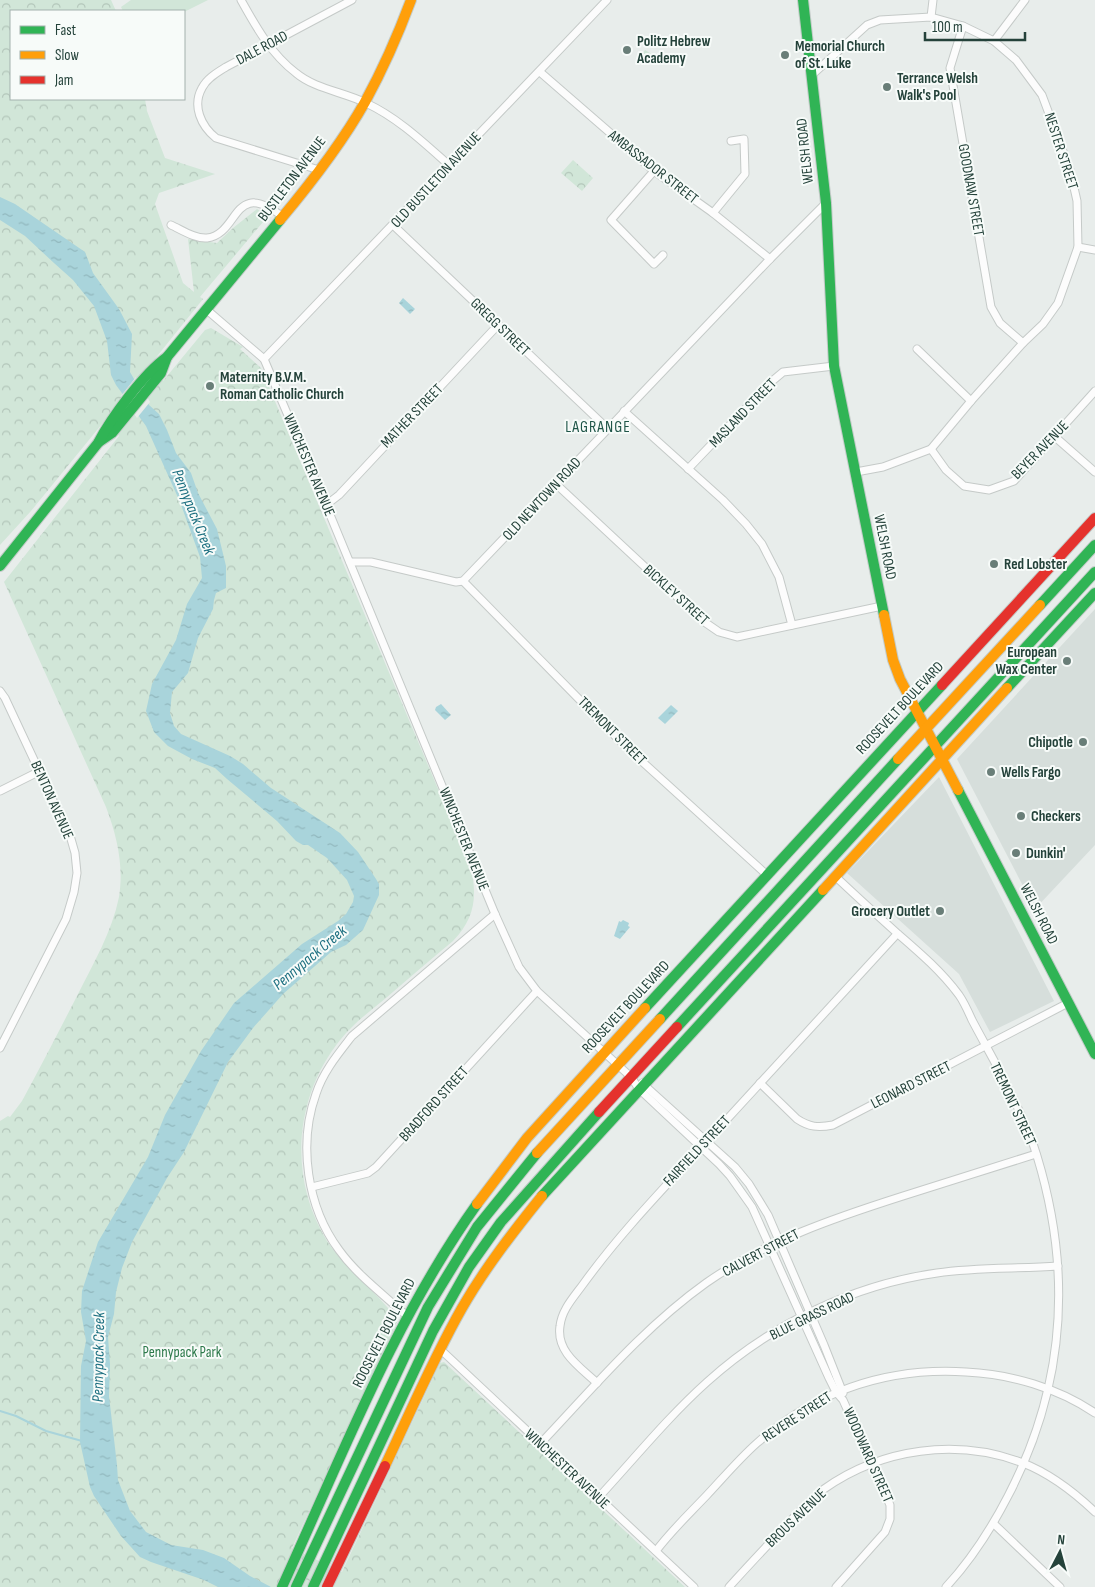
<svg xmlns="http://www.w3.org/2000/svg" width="1095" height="1587" viewBox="0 0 1095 1587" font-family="'Sofia Sans Condensed',sans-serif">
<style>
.built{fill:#d6dedb}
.grass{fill:#d1e6d8}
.forest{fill:url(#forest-crowns)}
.water{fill:url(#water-ripples)}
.pier{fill:#e8edeb}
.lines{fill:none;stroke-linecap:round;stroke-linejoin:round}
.stream{stroke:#a9d4db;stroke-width:2}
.street-casing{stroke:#c5cac8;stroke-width:9}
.fast-casing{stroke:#c3cbc8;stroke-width:12}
.slow-casing{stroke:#c3cbc8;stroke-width:12}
.jam-casing{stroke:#c3cbc8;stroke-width:12}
.street{stroke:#fcfcfc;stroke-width:7}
.fast{stroke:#30b455;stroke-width:10}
.slow{stroke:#ff9f0a;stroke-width:10}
.jam{stroke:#e5322d;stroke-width:10}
.poi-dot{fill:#697e78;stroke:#f7fbf9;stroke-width:2}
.labels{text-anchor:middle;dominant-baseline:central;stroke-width:4;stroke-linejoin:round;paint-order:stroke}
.poi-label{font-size:15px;font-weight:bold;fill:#24423a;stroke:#f7fbf9;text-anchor:start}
.street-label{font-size:15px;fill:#24423a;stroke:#f7fbf9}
.park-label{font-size:15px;fill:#2d7a4b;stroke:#f7fbf9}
.neighbourhood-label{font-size:16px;letter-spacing:1px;fill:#1f5548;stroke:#f7fbf9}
.water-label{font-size:16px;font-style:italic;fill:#1c6f80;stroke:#f7fbf9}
</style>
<defs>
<pattern id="forest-crowns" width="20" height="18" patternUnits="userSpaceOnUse" patternTransform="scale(1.25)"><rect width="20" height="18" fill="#d1e6d8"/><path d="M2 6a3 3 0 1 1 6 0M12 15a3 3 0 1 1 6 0" fill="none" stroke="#b3c6ba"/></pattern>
<pattern id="water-ripples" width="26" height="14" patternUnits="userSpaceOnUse" patternTransform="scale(1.25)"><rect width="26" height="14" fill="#a9d4db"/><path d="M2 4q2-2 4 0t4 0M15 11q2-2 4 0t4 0" fill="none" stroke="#91b7bd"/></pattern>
</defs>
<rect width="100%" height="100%" fill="#e8edeb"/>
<g class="built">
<path d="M1095,609V845L1035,909L957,759Z"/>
<path d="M939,777L1054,1001L990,1032L959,974L847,873Z"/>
</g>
<path class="grass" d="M131,0H208L184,12L123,11L121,7Z"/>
<g class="forest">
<path d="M0,0H111L116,11H11V99H145L147,111L165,158L215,174L159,193L155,204L183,283L194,292L188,239L217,243L233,228L257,209L268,216L200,297L203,299L150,365L163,381L205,330L211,328L243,347L240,349L261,368L470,865C478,896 475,918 453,941C430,960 408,979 386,998C370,1011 354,1023 341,1039C294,1096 288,1178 327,1241C344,1267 369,1285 388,1308C391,1312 395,1315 398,1320L292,1548L342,1572L440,1363L444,1362L685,1587H0V1121L8,1116L10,1117L22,1101C41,1066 59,1031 77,996C93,964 112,932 119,897C124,866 117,836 106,807L4,582L119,436L106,419L31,511L0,545Z"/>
<path d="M645,50L658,58L652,65L641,56Z"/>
<path d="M573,160L593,178L582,191L561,173Z"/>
</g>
<g class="water">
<path d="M0,197L15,204L85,252L93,273L119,309L132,334L130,372L149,405L159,414L167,430L176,453L191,473L198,493L217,529L226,566V588L216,593L214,600L213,609L198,638L188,673L172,692L170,713L174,726L181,734L230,756L243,764L271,788L340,833L358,852L376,879L379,884V895L363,930L346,945L331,952L283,994L253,1028L228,1062L184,1152L167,1178L132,1242L122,1268L116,1292L114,1314L108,1337L110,1364L109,1396L117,1465L118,1480L130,1511L146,1532L171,1545L203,1550L224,1558L250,1576L271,1587H218L204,1580L151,1562L140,1557L121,1536L94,1496L90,1487L80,1442L81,1366L86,1341L81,1312L82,1291L98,1242L148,1157L165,1115L201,1051L234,1003L302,944L338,921L346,914L353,902L354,896L347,880L327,858L308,845H303L296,841L277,821L227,779L215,768L192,759L168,746L154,732L146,711L152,684L176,640L187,604L202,578L200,557L180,502L146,426L116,385L111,375L107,341L94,306L73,280L54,263L25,236L0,220Z"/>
<path d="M403,298L415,309L410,314L399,303Z"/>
<path d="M441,704L451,715L445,720L435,710L436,707Z"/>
<path d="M671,705L678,711L665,724L658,718Z"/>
<path d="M623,920L629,923L628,926L630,927L620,939L614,936L619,921L621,922Z"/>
</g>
<path class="pier" d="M136,377L150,402L137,418L121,396Z"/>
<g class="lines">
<path class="stream" d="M0,1411L16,1416L46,1431L82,1441"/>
<g class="street-casing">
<g id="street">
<path d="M241,0C256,27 271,54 296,73C315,89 344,92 366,103C398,118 423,142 449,165"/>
<path d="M931,17L933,0"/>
<path d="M963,26L950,68L991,307L1000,323L1023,343"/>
<path d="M994,41L1025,0"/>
<path d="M540,72L654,171L713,213L770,259"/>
<path d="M812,75L867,25L880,20L931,17L963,26L994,41L1016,60L1042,95L1070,170L1077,201L1078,247L1058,303L1043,324L1023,343L971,401L931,449L883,467L856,472"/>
<path d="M319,170L216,138C201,126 192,106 202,88C207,78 218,72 226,67L352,0"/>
<path d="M654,171L611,220L654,264L663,255"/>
<path d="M713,213L745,174L744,139L731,141"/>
<path d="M171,225C182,230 195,239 207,238C240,234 232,177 283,217"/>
<path d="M393,225L608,429"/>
<path d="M1078,247L1095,250"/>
<path d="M207,310L264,359L326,505L495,914L519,967L537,991L631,1077L639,1089L719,1164L730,1176L752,1207L829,1378L836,1392L843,1400L890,1505V1519L885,1532L836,1587"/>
<path d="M917,349L971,401"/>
<path d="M264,359L607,0"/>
<path d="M624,411L723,500L746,524L762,544L779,577L792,625"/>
<path d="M1054,436L1095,472"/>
<path d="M931,449L946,470L964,486L989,490L1014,481L1095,391"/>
<path d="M688,469L771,382L783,372L834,366"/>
<path d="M556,484L703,621L719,632L737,637L882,606"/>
<path d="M326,505L339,495L498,325"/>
<path d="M350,562H371L456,582L463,581L770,259L826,203"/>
<path d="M463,581L625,746L767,875"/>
<path d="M0,691L5,698L71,839L75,853L77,873L74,892L66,919L0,1048"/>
<path d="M0,791L40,771"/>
<path d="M835,876C856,896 877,915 898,934C920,953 941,971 959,995C964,1002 968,1011 972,1020C981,1037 990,1053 999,1070C1013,1098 1028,1126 1037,1156C1073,1274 1065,1387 1008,1496C991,1529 971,1560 946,1587"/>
<path d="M642,1083L735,1167L749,1184L768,1215L824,1345L843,1393"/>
<path d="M760,1083L797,1119C809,1127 818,1128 833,1125L1068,1003"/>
<path d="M312,1187L368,1173L376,1167L537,991"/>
<path d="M407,1316C384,1295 357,1275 339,1250C307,1207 298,1144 316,1094C323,1072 338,1054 352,1036L495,914"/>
<path d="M440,1349L694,1587"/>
<path d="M597,1383C580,1367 556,1352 560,1326C562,1309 574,1297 584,1283C621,1232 665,1187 708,1140C771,1071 834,1002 897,934"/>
<path d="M540,1444C593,1388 643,1328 706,1283C766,1241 834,1218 903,1196C947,1182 992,1168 1036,1154"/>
<path d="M598,1498C634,1459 668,1417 707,1382C770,1325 852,1285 937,1273C977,1267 1017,1269 1058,1266"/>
<path d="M994,1524L1060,1587"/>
<path d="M656,1551C671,1531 689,1514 707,1495C723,1478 739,1459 757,1443C817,1391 887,1367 966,1372C1011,1374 1058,1388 1095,1413"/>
<path d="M729,1587C746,1568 763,1550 781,1531C794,1517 808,1501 824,1489C882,1448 957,1438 1023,1463C1051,1474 1074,1492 1095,1512"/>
</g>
</g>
<g class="fast-casing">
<g id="fast">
<path d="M803,0L826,203L834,366L884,615"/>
<path d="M99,442L112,433L161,373L167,357"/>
<path d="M0,566L98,443C111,418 144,373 167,357L280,220"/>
<path d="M1040,605L1095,545"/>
<path d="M1007,688L1095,593"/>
<path d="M958,790L1095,1054"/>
<path d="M645,1008L942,685"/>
<path d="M660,1019L898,759"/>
<path d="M677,1027L1095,572"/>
<path d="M542,1196L823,890"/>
<path d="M282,1587C342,1456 393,1322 477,1204"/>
<path d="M296,1587L428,1307L477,1227L537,1153"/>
<path d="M313,1587L433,1331L469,1267L501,1222L599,1112"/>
</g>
</g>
<g class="slow-casing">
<g id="slow">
<path d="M280,220C311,183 342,143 365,102C383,69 398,35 411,0"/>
<path d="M884,615L893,660L900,679L958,790"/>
<path d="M898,759L1040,605"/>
<path d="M823,890L1007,688"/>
<path d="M537,1153L660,1019"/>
<path d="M477,1204L527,1138L645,1008"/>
<path d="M385,1466C410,1413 433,1359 462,1308C485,1268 513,1232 542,1196"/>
</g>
</g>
<g class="jam-casing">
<g id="jam">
<path d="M942,685L1095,518"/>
<path d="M599,1112L677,1027"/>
<path d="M327,1587L385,1466"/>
</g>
</g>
<use href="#street" class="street"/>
<use href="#fast" class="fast"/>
<use href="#slow" class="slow"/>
<use href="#jam" class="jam"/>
</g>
<g class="poi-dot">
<circle cx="627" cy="50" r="5"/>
<circle cx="785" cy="55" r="5"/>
<circle cx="887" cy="87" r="5"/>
<circle cx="210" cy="386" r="5"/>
<circle cx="994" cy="564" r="5"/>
<circle cx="1067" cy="661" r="5"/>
<circle cx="1083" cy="742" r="5"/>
<circle cx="991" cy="772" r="5"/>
<circle cx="1021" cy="816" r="5"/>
<circle cx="1016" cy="853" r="5"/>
<circle cx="940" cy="911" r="5"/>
</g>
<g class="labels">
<g class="poi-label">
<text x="637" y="41">Politz Hebrew<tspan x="637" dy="17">Academy</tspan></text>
<text x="795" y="46">Memorial Church<tspan x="795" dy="17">of St. Luke</tspan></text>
<text x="897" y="78">Terrance Welsh<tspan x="897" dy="17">Walk's Pool</tspan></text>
<text x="220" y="377">Maternity B.V.M.<tspan x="220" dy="17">Roman Catholic Church</tspan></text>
<text x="1004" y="564">Red Lobster</text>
<text x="1057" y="652" text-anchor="end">European<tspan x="1057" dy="17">Wax Center</tspan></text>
<text x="1073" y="742" text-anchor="end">Chipotle</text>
<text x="1001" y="772">Wells Fargo</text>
<text x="1031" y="816">Checkers</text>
<text x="1026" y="853">Dunkin'</text>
<text x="930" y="911" text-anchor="end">Grocery Outlet</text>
</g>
<g class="street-label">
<text transform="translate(262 48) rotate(-28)">DALE ROAD</text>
<text transform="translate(805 151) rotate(-96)">WELSH ROAD</text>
<text transform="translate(1061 151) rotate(72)">NESTER STREET</text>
<text transform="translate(653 167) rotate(38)">AMBASSADOR STREET</text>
<text transform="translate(292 179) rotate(-53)">BUSTLETON AVENUE</text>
<text transform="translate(436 180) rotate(-47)">OLD BUSTLETON AVENUE</text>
<text transform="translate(971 190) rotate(80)">GOODNAW STREET</text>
<text transform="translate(500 327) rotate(44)">GREGG STREET</text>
<text transform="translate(743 413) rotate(-46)">MASLAND STREET</text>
<text transform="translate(412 416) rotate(-46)">MATHER STREET</text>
<text transform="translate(1040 450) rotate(-46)">BEYER AVENUE</text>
<text transform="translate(309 465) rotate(67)">WINCHESTER AVENUE</text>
<text transform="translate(542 499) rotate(-47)">OLD NEWTOWN ROAD</text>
<text transform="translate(885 547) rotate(79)">WELSH ROAD</text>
<text transform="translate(676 595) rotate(42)">BICKLEY STREET</text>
<text transform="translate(900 708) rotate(-47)">ROOSEVELT BOULEVARD</text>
<text transform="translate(612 731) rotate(45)">TREMONT STREET</text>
<text transform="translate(52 800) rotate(66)">BENTON AVENUE</text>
<text transform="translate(464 839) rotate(68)">WINCHESTER AVENUE</text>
<text transform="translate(1039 914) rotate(63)">WELSH ROAD</text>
<text transform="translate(626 1007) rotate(-47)">ROOSEVELT BOULEVARD</text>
<text transform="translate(911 1085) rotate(-27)">LEONARD STREET</text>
<text transform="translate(434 1104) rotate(-48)">BRADFORD STREET</text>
<text transform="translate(1013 1104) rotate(65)">TREMONT STREET</text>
<text transform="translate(697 1151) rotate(-47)">FAIRFIELD STREET</text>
<text transform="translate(761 1253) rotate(-28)">CALVERT STREET</text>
<text transform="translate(812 1316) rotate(-26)">BLUE GRASS ROAD</text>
<text transform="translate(384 1333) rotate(-63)">ROOSEVELT BOULEVARD</text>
<text transform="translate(797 1417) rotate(-33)">REVERE STREET</text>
<text transform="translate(868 1455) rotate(66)">WOODWARD STREET</text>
<text transform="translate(567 1469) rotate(43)">WINCHESTER AVENUE</text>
<text transform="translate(796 1518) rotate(-44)">BROUS AVENUE</text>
</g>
<g class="park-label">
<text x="182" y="1352">Pennypack Park</text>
</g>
<g class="neighbourhood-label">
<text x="598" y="427">LAGRANGE</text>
</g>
<g class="water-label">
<text transform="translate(193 512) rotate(68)">Pennypack Creek</text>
<text transform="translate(310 958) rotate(-40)">Pennypack Creek</text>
<text transform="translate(99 1357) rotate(-89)">Pennypack Creek</text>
</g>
</g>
<rect x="10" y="10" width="175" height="90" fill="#f7fbf9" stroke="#a3b1ad"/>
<rect x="20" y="26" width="25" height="8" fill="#30b455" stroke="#a3b1ad"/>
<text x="55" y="35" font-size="15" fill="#24423a">Fast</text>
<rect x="20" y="51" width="25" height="8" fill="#ff9f0a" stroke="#a3b1ad"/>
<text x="55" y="60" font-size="15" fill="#24423a">Slow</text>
<rect x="20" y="76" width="25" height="8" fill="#e5322d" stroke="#a3b1ad"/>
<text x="55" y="85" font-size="15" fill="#24423a">Jam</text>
<g transform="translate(1060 1552) rotate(6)" stroke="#f7fbf9" stroke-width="4" paint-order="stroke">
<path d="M0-4L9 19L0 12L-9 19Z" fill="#24423a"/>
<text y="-8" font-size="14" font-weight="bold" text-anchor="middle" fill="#24423a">N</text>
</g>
<path d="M925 32v8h100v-8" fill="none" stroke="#24423a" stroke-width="2.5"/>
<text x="932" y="32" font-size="15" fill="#24423a" stroke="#f7fbf9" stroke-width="4" paint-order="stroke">100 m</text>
</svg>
